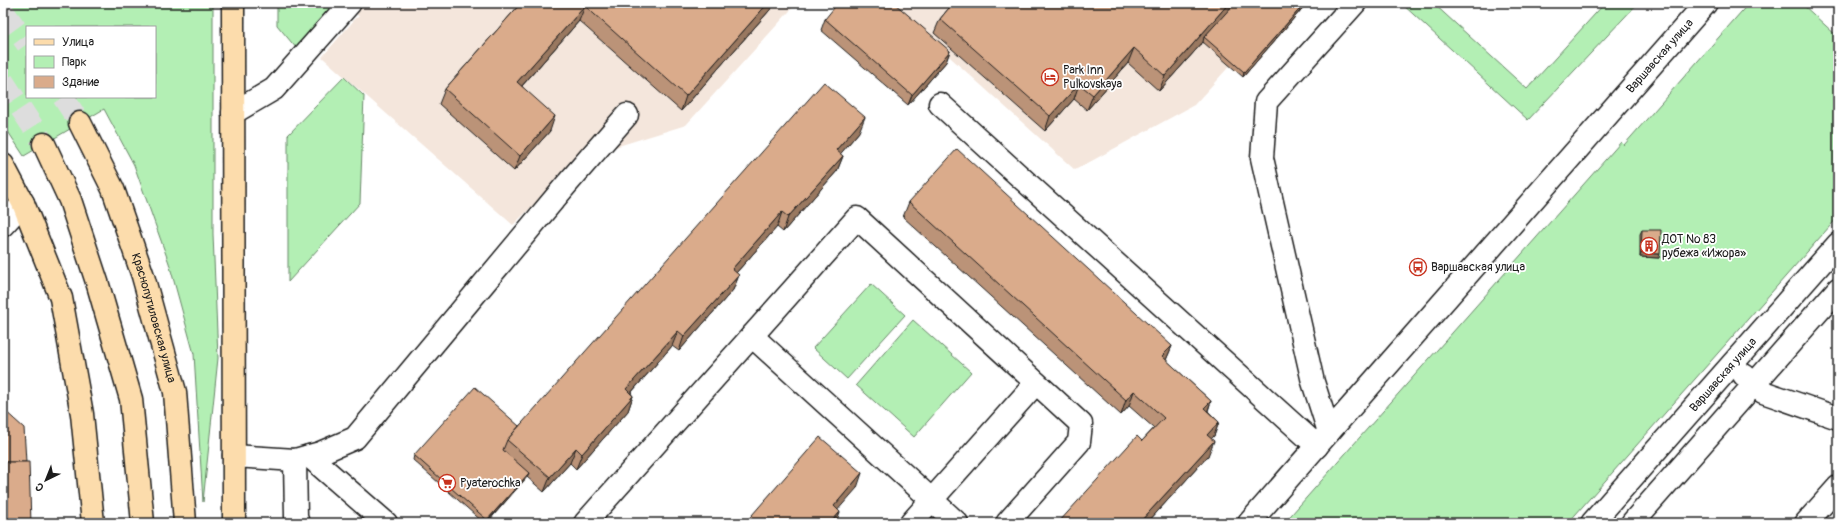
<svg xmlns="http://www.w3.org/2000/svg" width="1841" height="526" viewBox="0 0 1841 526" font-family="Pangolin,sans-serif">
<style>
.built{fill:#f4e6dc}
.green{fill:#b3efb4;stroke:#688668;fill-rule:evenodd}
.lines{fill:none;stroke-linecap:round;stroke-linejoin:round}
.major-tunnel{stroke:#ddd;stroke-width:22;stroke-dasharray:22 11;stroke-linecap:butt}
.minor-casing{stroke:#1c1c1c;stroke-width:25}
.major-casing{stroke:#1c1c1c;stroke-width:25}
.minor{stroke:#fff;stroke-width:22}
.major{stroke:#fcdcac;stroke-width:22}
.wall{fill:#bb9378;stroke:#1c1c1c}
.shaded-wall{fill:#997861;stroke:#1c1c1c}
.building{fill:#daab8b;stroke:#1c1c1c}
.labels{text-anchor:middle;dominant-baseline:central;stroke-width:3.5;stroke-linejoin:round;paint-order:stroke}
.street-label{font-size:12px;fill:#1c1c1c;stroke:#fff}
.poi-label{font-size:12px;fill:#1c1c1c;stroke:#fff;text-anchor:start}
</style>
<rect width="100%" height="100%" fill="#fff"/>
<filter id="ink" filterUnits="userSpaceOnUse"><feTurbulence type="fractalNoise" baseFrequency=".025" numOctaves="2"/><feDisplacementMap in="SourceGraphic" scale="8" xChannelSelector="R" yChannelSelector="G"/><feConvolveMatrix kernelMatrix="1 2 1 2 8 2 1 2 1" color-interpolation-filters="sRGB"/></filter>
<g filter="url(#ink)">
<g class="built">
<path d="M347,3H797L686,125L583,157L513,225L322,57L356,18L359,17Z"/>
<path d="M890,3H1287L1194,105L1075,170Z"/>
</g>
<g class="green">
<path d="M3,3H213V234L218,358L203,502L194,354L169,263L134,165L104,109L24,156L3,124ZM27,27H155V97H27Z"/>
<path d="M277,3H335L297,49L277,25Z"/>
<path d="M1401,3H1433L1527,89L1605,3H1638L1528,120Z"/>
<path d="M1749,3H1801L1838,37V217L1568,523H1284L1621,142L1624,145Z"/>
<path d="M344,77L364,96L360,203L288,282V135Z"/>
<path d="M871,284L905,315L847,379L813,348Z"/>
<path d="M913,320L971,372L914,437L856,385Z"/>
</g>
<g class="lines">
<g class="major-tunnel">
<path d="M3,11L27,44"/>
<path d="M3,81L44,144"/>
<path d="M63,97L80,123"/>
</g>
<g class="minor-casing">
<g id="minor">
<path d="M940,104L1317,446"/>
<path d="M233,113L274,89L350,3"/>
<path d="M3,225L23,203"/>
<path d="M752,336L957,523"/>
<path d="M1744,375L1763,392L1838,418"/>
<path d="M1329,432L1313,382L1262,158L1266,102L1355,3"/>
<path d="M234,456L295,460L309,456L386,523"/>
<path d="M309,456L320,453L355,438L566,185L627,115"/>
<path d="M295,460L296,517L298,523"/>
<path d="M585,523L857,218L1081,424L1079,442L1007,523"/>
<path d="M911,523L1036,383"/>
<path id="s1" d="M1249,523L1706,3"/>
<path id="s2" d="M1592,523L1838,244"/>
<path d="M1632,523L1838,289"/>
<path d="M1806,523L1838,487"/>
</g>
</g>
<g class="major-casing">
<g id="major">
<path d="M233,3L234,523"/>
<path id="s3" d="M80,123L113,189L143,276L175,392L185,523"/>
<path d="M44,144L70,200L98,285L131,399L143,523"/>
<path d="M3,165L23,203L61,298L82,414L93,523"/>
</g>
</g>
<use href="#minor" class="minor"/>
<use href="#major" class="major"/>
</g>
<g class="wall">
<path d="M521,3H776L681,111L579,21L522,86L550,131L514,171L439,104L445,89Z"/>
<path d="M953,3H1307L1243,77L1203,42L1159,91L1128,63L1087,110L1074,99L1045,131L934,33L940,19Z"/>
<path d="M825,19L950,51L946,62L908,105L821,30Z"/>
<path d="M859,132L840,154L843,156L837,171L783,232L777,227L736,273L739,275L733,290L679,351L672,346L631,393L633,396L628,411L576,469L570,463L544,492L527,477L487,523H484L413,460L414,455L519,426Z"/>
<path d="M909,202L1172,346L1166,360L1211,401L1208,411L1219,422L1214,436L1211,439L1208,456L1147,523H1058L1142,441L1154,428L1129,406L1121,415L903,217Z"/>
<path d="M1642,230L1659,258L1640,257V234Z"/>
</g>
<g class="shaded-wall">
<path d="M768,3H776L681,111L686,96Z"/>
<path d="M1229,3H1237L1204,37L1203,42L1159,91L1165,76Z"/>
<path d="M1305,3H1307L1243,77L1244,72Z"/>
<path d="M585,6L579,21L512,97L517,82Z"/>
<path d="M1134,48L1128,63L1087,110L1093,95Z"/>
<path d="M950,51L946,62L908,105L912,95Z"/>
<path d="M1079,84L1074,99L1045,131L1050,116Z"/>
<path d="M555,116L550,131L514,171L520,156Z"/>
<path d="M865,117L859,132L831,165L836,150Z"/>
<path d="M843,156L837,171L783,232L788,217Z"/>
<path d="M782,212L777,227L727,283L732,269Z"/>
<path d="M1641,253L1660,254L1659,258L1640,257Z"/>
<path d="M739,275L733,290L679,351L684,336Z"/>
<path d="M678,331L672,346L621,404L626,389Z"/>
<path d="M1172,346L1166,360L1162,356Z"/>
<path d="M1134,391L1129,406L1121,415L1126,400Z"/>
<path d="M633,396L628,411L576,469L582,454Z"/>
<path d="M1211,401L1206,416L1204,408Z"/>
<path d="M1219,422L1214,436L1201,450L1207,435Z"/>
<path d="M1214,441L1208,456L1147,523H1139Z"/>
<path d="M576,448L570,463L544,492L550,477Z"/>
<path d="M529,473L527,477L486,523L487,520Z"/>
<path d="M862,473L857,488L828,521L834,506Z"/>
<path d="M840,512L836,523H830Z"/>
</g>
<g class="building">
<path d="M521,3H768L686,96L585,6L517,82L555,116L520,156L445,89Z"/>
<path d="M838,3H894L950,51L912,95L825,19Z"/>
<path d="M953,3H1229L1165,76L1134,48L1093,95L1079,84L1050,116L940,19Z"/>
<path d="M1235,3H1305L1244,72L1204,37Z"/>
<path d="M824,82L865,117L836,150L843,156L788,217L782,212L732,269L739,275L684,336L678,331L626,389L633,396L582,454L576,448L550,477L507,440Z"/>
<path d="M957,149L1172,346L1162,356L1211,401L1204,408L1219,422L1207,435L1214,441L1139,523H1058L1137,436L1142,441L1164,418L1134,391L1126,400L909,202Z"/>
<path d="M1642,230H1661L1660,254L1641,253Z"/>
<path d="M475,387L519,426L507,440L503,450L529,473L487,520L414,455Z"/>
<path d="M3,409L24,428L26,462H3Z"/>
<path d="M820,437L862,473L834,506L840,512L830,523H745Z"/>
<path d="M3,462H29L31,523H3Z"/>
</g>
</g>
<defs>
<g id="hotel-ring" transform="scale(0.9)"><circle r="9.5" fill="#fff" stroke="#c8321e" stroke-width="1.5"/><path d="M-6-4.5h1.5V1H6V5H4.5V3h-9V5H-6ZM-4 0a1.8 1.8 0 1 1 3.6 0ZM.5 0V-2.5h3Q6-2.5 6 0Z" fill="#c8321e"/></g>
<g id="building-ring" transform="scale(0.9)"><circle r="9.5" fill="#fff" stroke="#c8321e" stroke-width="1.5"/><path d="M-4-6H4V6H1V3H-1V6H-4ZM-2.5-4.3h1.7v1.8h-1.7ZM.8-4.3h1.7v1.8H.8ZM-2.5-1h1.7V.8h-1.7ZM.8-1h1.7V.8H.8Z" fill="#c8321e"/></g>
<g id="bus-ring" transform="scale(0.9)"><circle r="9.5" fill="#fff" stroke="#c8321e" stroke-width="1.5"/><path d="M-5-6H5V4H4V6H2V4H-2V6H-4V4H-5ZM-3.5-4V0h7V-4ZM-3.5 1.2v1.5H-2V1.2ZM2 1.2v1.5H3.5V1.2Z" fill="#c8321e"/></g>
<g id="supermarket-ring" transform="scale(0.9)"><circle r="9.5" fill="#fff" stroke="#c8321e" stroke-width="1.5"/><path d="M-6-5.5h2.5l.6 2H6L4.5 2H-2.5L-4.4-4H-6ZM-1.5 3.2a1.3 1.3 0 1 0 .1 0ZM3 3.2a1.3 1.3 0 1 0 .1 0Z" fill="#c8321e"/></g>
</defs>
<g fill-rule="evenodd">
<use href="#hotel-ring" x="1050" y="77"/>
<use href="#building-ring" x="1649" y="246"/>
<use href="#bus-ring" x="1418" y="267"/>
<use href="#supermarket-ring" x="447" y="483"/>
</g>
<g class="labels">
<g class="street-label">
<text stroke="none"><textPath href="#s1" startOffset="622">Варшавская улица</textPath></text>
<text stroke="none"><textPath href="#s3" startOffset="209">Краснопутиловская улица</textPath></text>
<text stroke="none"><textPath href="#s2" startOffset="198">Варшавская улица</textPath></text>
</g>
<g class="poi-label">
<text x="1063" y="70">Park Inn<tspan x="1063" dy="14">Pulkovskaya</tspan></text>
<text x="1662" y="239">ДОТ № 83<tspan x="1662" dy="14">рубежа «Ижора»</tspan></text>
<text x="1431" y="267">Варшавская улица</text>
<text x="460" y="483">Pyaterochka</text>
</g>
</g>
<rect width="1841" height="526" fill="none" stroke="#fff" stroke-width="16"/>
<rect x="8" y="8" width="1825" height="510" fill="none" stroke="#1c1c1c" stroke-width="1.5" filter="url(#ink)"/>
<rect x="26" y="26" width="130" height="72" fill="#ffffff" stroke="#a4a4a4"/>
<rect x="34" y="39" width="20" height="6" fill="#fcdcac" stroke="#a4a4a4"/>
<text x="62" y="46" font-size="12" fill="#1c1c1c">Улица</text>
<rect x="34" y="56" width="20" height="12" fill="#b3efb4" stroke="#a4a4a4"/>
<text x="62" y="66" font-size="12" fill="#1c1c1c">Парк</text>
<rect x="34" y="76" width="20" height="12" fill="#daab8b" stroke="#a4a4a4"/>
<text x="62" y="86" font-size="12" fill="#1c1c1c">Здание</text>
<g transform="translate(46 480) rotate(223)" stroke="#ffffff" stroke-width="3" paint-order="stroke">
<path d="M0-3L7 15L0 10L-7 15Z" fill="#1c1c1c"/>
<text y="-6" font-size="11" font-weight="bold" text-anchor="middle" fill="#1c1c1c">С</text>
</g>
</svg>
